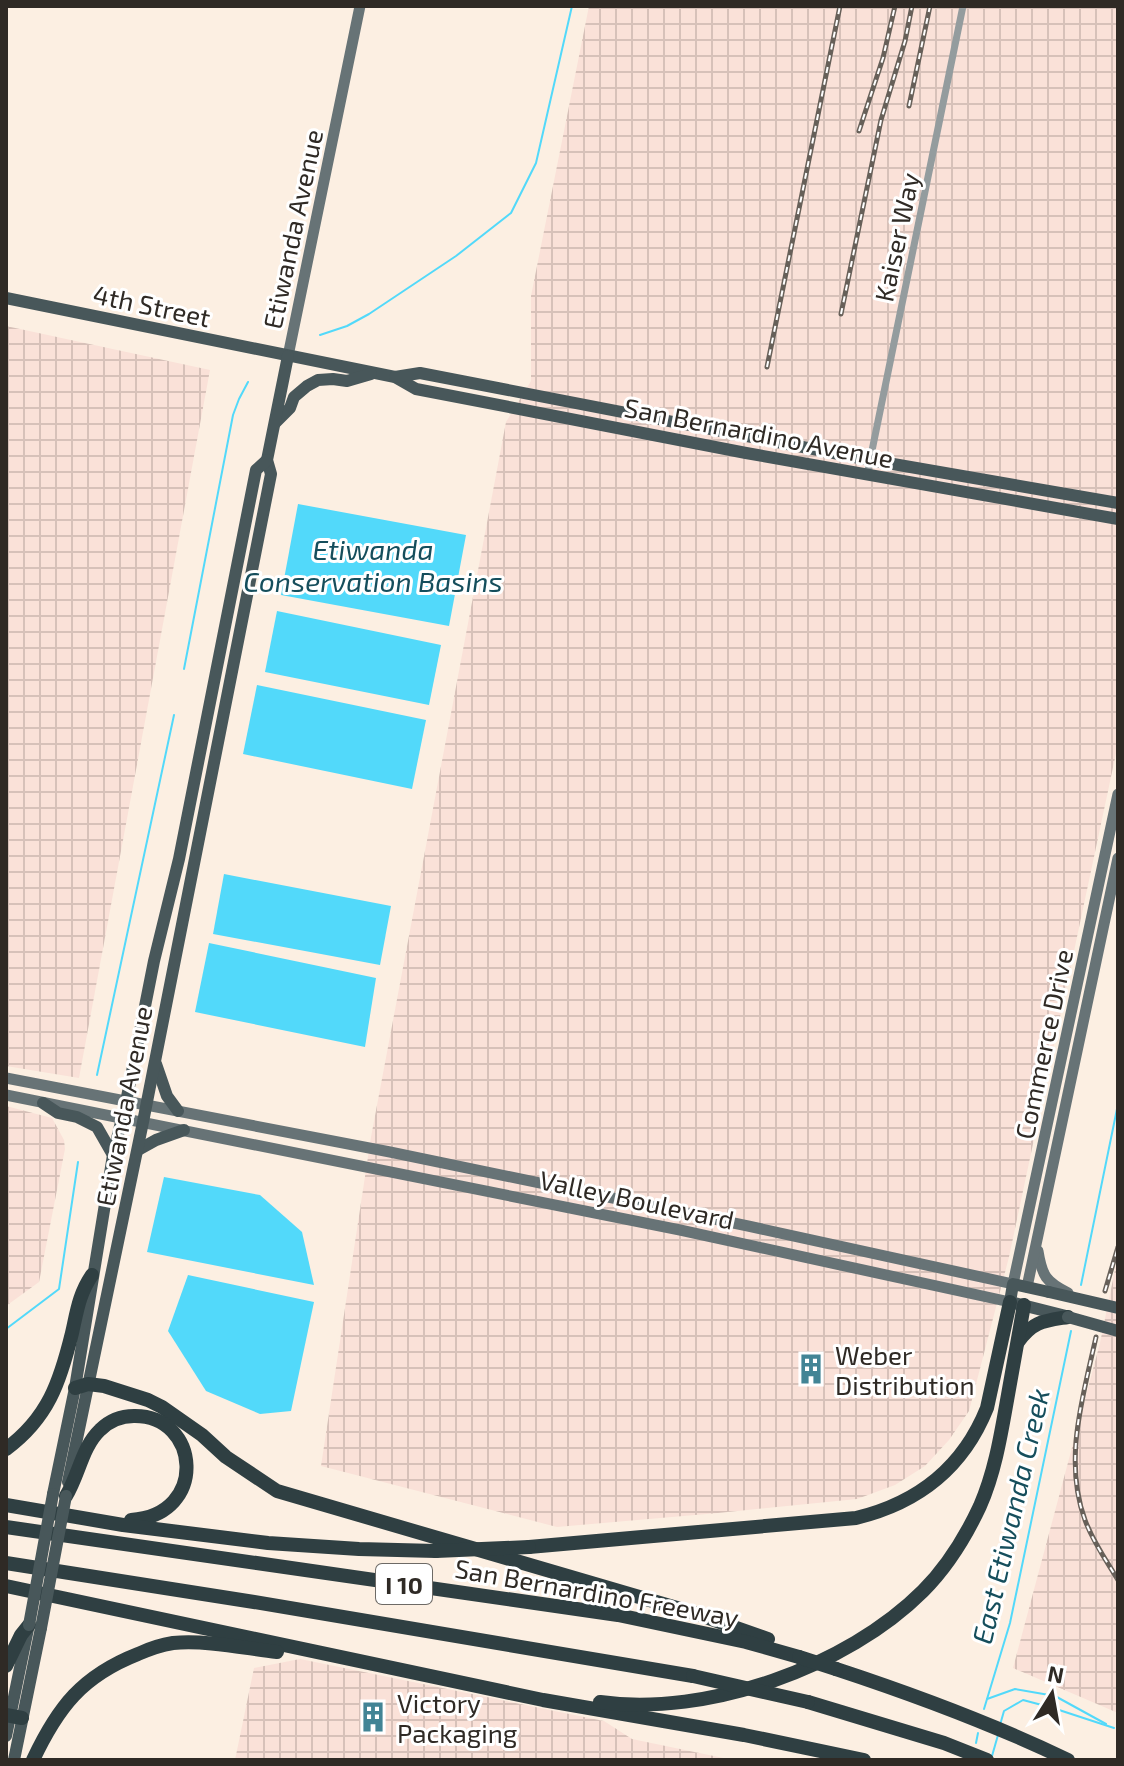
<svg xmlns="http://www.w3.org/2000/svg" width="1124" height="1766" viewBox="0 0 1124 1766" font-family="'Exo 2',sans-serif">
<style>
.industrial{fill:url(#industrial-grid)}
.water{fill:#52d9fa}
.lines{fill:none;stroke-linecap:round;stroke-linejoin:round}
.stream{stroke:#52d9fa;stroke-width:2}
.street{stroke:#949c9e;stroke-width:7}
.secondary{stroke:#677376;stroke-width:11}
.primary{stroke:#48575a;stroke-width:12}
.highway{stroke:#2f3f42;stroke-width:14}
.rail-casing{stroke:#676059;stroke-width:5}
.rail{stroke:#fff;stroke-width:2;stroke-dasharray:6;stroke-linecap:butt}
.primary-bridge{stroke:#48575a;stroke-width:12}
.highway-bridge{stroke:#2f3f42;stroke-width:14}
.labels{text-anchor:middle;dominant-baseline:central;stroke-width:6;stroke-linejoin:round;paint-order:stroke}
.shield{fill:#fff;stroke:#6d6a66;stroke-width:2}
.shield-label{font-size:24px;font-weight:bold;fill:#2f2a25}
.street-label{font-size:26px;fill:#2f2a25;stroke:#fff}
.poi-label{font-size:26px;fill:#2f2a25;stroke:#fff;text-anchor:start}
.water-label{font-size:28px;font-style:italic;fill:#154e5c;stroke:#fff}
</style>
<defs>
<pattern id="industrial-grid" width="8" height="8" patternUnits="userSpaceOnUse" patternTransform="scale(2)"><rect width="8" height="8" fill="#fae1d8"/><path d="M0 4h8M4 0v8" fill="none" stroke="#d7c1b9"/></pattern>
</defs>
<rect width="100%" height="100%" fill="#fcefe2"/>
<g class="industrial">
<path d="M589,6H1118V744L1009,1257L969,1411L949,1440L925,1466L895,1485L857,1499L718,1513L557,1527L321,1466L371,1137L506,422L531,381V296Z"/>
<path d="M6,326L210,370L79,1078L6,1066Z"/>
<path d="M6,1106L52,1118L64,1140L65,1149L39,1282L6,1306Z"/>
<path d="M1118,1255V1713L1013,1668L1100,1343Z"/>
<path d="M300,1659L604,1721L632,1739L733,1760H235L254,1668Z"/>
</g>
<g class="water">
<path d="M298,504L466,535L449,626L281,595Z"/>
<path d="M277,611L441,645L429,705L265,672Z"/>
<path d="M257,685L426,720L412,789L243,754Z"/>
<path d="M224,874L391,906L380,965L213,934Z"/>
<path d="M209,943L376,978L365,1047L195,1012Z"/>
<path d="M164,1177L260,1195L302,1232L314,1285L147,1252Z"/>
<path d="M188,1275L314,1302L291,1411L260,1414L206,1391L168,1331Z"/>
</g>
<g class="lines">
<g class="stream">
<path d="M320,335L347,326L369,314L456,256L511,213L536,163L572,6"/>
<path d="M184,669L233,415L239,399L248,382"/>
<path d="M97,1075L174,715"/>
<path d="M1081,1285L1118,1104"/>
<path d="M6,1329L59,1289L78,1162"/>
<path d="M987,1699L1015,1689L1055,1696L1106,1724"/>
<path d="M984,1709L1010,1623L1071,1331"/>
<path d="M1000,1725L1004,1711L1023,1700L1053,1708L1114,1728"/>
<path d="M976,1743L978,1733"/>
<path d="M992,1756L998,1735"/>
</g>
<path class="street" d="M867,475L963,6"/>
<g class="secondary">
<path d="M288,356L360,6"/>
<path d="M6,1078L390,1152L748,1226L1013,1284L1118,794"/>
<path d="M6,1095L680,1230L1010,1302"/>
<path d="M1038,1251C1042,1276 1046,1282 1068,1293"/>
<path d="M1027,1287L1118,858"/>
</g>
<g class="primary">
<path d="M6,298L395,377L416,389L746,453L1118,519"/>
<path d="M395,377L420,373L870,460L1118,503"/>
<path d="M275,423L290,408L294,397L307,386L318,380L333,379L347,381L371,374"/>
<path d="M156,1064L167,1096L178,1111"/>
<path d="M43,1103L58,1113L77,1117L97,1127L113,1155"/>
<path d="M138,1150L156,1140L184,1130"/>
<path d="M1049,1292L1013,1284L1010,1302L1066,1316"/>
<path d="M68,1482L143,1122L271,474L267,460L288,356"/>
<path d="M53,1494L75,1388L113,1155L126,1102L154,961L179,859L256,470L267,460"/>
<path d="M6,1736L28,1629"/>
<path d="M14,1760L41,1628"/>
</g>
<g class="highway">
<path d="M1018,1342C1033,1321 1044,1321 1068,1317"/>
<path d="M75,1388L88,1384L104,1386L148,1400L162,1407L202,1435L226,1457L277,1491L694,1613L768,1639"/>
<path d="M6,1449C48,1418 60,1382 72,1333C77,1311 79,1294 92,1275"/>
<path d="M66,1496C79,1475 82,1447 100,1430C109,1421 121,1416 134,1416C200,1415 209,1515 131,1520"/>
<path d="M6,1505L123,1525L268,1543L359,1549L436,1551"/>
<path d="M6,1527L618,1615L746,1642L799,1657"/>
<path d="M529,1547L856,1518C918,1503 963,1468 987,1408L1010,1302"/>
<path d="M6,1563L254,1602L693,1676"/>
<path d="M6,1586L543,1700L744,1735L864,1760"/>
<path d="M6,1666L21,1635L29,1625"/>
<path d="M836,1669C915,1695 993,1724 1068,1760"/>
<path d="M600,1702C707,1717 847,1667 923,1591C947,1567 966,1536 980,1506C994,1474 1000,1440 1006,1406C1012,1373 1018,1339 1024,1305"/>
<path d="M808,1702L944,1743L987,1760"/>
<path d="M6,1715L22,1718"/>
<path d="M33,1760C58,1707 82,1676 138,1654C149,1649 160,1645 173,1643C207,1640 243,1648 277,1652"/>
</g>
<g class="rail-casing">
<g id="rail">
<path d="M909,106L930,6"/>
<path d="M859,131L883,58L895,6"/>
<path d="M841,314L881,120L905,41L912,6"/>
<path d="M767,367L840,6"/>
<path d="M1105,1291L1118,1247"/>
<path d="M1096,1337C1083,1397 1063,1460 1085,1520C1093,1542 1106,1560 1118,1580"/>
</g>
</g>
<use href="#rail" class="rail"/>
<g class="primary-bridge">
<path d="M1049,1292L1118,1308"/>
<path d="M1068,1317L1118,1331"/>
<path d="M29,1625L53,1494"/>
<path d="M41,1628L66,1496"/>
</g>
<g class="highway-bridge">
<path d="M436,1551L529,1547"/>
<path d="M799,1657L836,1669"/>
<path d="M693,1676L808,1702"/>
</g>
</g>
<defs>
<g id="building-bare" transform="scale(2.4)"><path d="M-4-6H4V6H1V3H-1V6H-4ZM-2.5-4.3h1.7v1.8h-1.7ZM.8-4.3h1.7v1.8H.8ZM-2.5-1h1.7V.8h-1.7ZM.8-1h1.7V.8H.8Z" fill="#428495" stroke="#fff" stroke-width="2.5" paint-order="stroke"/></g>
</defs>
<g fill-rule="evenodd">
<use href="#building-bare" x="811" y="1369"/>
<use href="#building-bare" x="373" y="1717"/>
</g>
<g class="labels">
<rect class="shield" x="376" y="1564" width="56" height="40" rx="6"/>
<g class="shield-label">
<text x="404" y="1584">I 10</text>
</g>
<g class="street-label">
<text transform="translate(292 229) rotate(-78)">Etiwanda Avenue</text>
<text transform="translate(896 237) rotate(-78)">Kaiser Way</text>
<text transform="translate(152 305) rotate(12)">4th Street</text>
<text transform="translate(759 432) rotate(11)">San Bernardino Avenue</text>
<text transform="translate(1043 1044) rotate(-78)">Commerce Drive</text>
<text transform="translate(123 1106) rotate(-79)">Etiwanda Avenue</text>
<text transform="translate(637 1199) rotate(12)">Valley Boulevard</text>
<text transform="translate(597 1592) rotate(10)">San Bernardino Freeway</text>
</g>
<g class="poi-label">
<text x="835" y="1354">Weber<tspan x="835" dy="30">Distribution</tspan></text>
<text x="397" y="1702">Victory<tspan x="397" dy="30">Packaging</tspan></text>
</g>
<g class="water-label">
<text x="373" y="549">Etiwanda<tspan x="373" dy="32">Conservation Basins</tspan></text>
<text transform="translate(1010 1516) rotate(-77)">East Etiwanda Creek</text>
</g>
</g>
<rect width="1124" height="1766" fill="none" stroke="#2f2a25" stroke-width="16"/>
<g transform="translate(1052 1694) rotate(11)" stroke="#ffffff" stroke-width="6" paint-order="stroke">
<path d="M0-6L14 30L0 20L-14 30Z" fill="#2f2a25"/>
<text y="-12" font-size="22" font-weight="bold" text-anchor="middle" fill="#2f2a25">N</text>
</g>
</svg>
